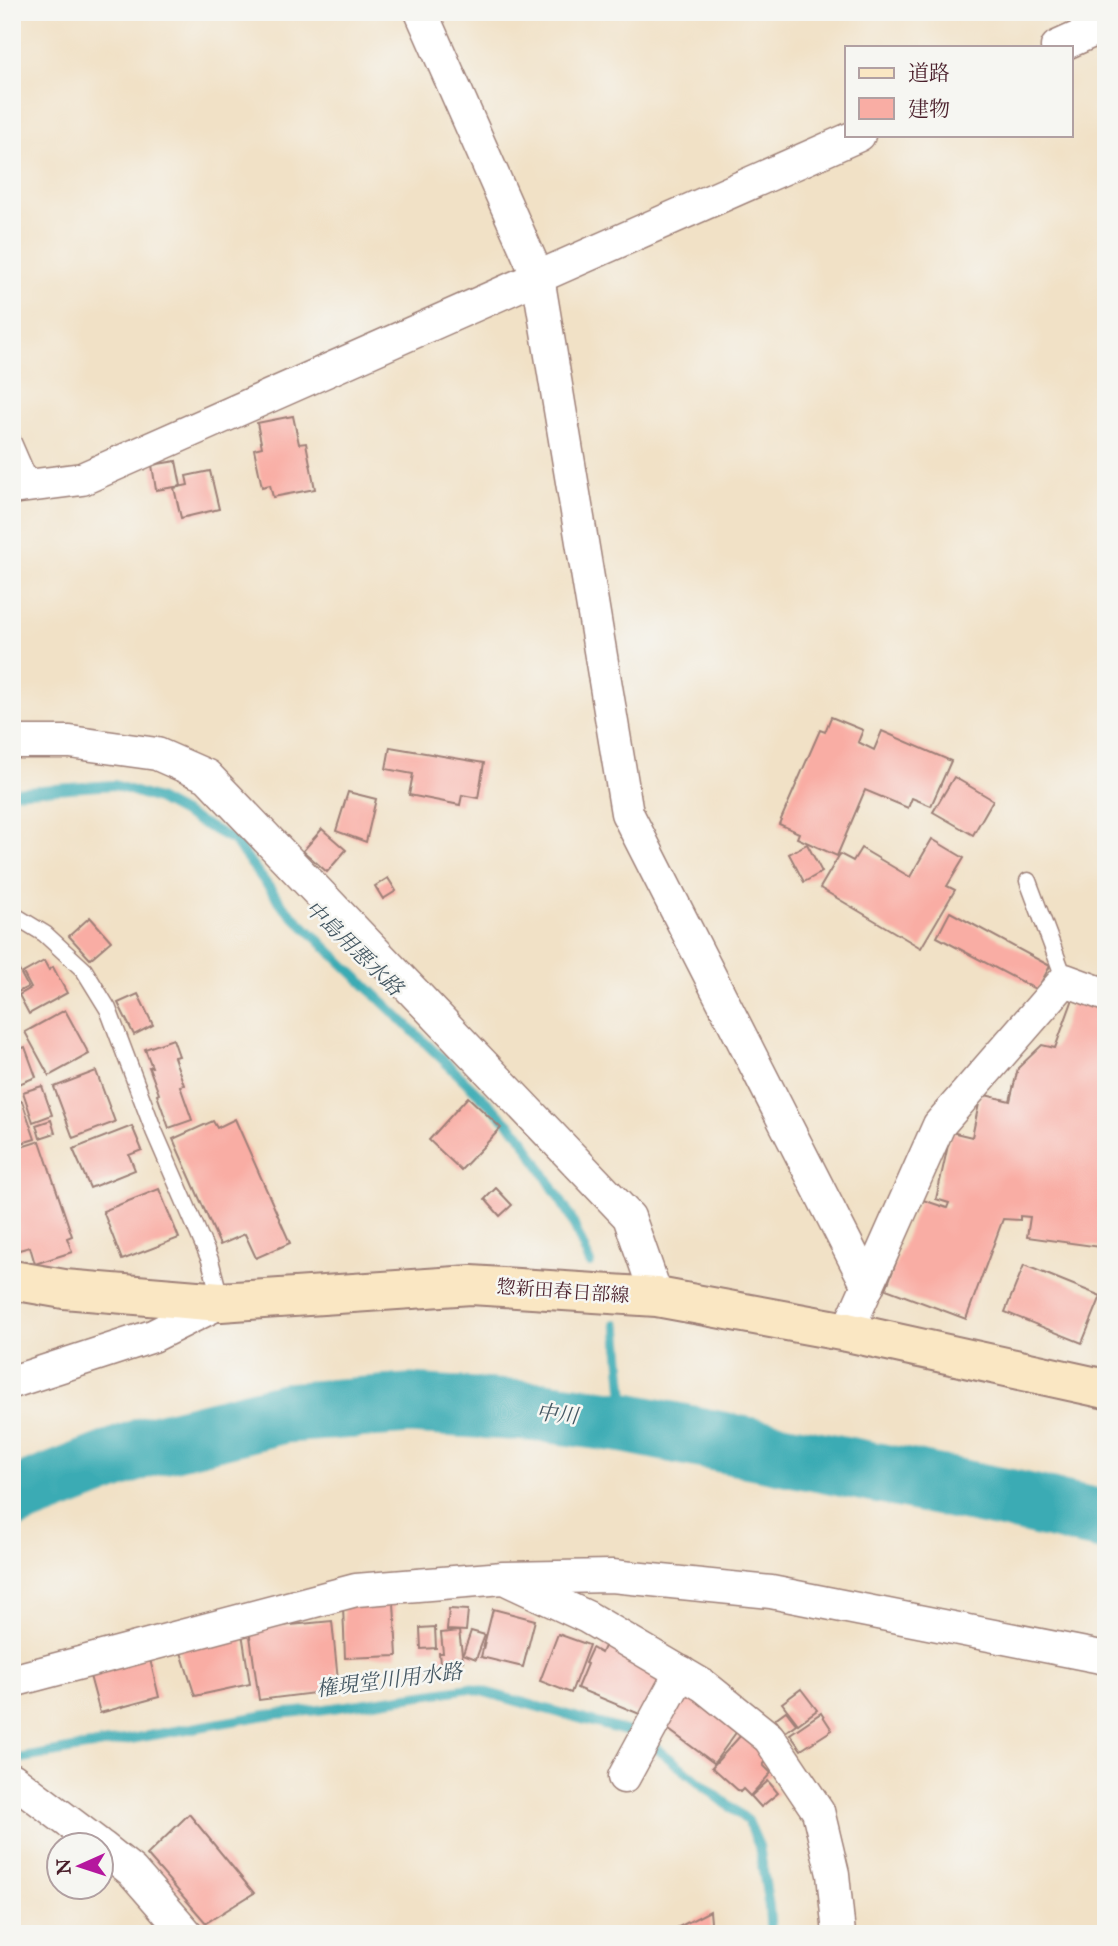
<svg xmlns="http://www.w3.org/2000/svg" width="1118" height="1946" viewBox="0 0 1118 1946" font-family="'IM FELL Great Primer','Noto Serif JP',serif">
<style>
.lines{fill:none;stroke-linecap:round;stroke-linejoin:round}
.stream{stroke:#3aabb4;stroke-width:10}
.river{stroke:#3aabb4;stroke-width:61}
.building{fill:#f9ada4}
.service-casing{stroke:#9e8078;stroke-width:19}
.minor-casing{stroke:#9e8078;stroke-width:35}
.secondary-casing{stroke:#9e8078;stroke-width:42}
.service{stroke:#fff;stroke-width:16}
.minor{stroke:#fff;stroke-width:32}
.secondary{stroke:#fae7c3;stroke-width:38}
.labels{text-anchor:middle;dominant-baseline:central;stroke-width:5;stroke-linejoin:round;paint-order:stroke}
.street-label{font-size:19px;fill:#4a1f2b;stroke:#f6f6f2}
.water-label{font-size:21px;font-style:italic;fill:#445762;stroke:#f6f6f2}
</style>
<rect width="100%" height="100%" fill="#f6f6f2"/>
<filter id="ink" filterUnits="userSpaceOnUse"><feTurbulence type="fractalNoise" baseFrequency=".0143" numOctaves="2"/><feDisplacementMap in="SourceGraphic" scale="14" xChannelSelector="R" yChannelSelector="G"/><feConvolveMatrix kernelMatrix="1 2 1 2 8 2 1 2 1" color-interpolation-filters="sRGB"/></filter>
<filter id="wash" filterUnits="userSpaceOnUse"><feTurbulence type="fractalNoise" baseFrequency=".00686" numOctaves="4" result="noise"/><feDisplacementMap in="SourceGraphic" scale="28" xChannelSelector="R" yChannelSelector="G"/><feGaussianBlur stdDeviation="1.57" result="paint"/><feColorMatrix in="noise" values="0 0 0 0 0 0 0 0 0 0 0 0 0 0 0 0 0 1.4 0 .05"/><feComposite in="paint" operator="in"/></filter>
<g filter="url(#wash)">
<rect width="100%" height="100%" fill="#f1e1c6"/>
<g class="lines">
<g class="stream">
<path d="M12,792L114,785L157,799L233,840L284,907L520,1134L570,1216L590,1263"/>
<path d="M616,1324L618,1330L626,1423"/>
<path d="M12,1760L266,1715L319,1710L470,1688L640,1735L748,1821L759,1846L769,1907L771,1934"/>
</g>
<path class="river" d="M12,1499L146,1447L284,1413L409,1404L544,1412L626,1423L1017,1501L1106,1521"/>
</g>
<g id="blocks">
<g class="building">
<path d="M293,416L299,444L306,443L315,489L273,497L270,485L262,487L254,449L262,447L257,423Z"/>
<path d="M176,461L181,486L156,490L152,465Z"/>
<path d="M210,471L219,509L181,518L174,488L188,485L186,476Z"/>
<path d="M831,717L863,730L858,742L874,750L882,731L951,761L931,806L912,798L908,808L865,790L837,856L797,838L799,833L779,824L820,730L825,732Z"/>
<path d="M390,747L484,763L478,798L462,795L460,805L409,795L413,774L386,769Z"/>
<path d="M954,777L993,800L973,835L933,812Z"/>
<path d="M348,792L376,799L366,842L336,831Z"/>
<path d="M322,829L346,850L327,872L303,851Z"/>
<path d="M932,839L964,858L947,886L955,890L921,948L820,888L840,854L853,861L861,848L910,877Z"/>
<path d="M807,844L822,872L804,882L789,854Z"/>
<path d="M388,878L396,891L383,899L375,886Z"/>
<path d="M950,912L1050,966L1037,990L937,937Z"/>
<path d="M90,917L111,941L90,959L69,936Z"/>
<path d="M14,961L28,987L12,995V962Z"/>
<path d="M44,961L49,970L53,967L67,993L29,1014L19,995L31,988L23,973Z"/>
<path d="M138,994L153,1025L134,1035L118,1003Z"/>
<path d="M1073,999L1106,1011V1238H1102L1100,1247L1027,1237L1030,1217L1020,1216V1220L1003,1219L966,1319L886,1289L920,1199L947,1208L949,1203L936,1199L951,1132L972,1137L981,1094L1010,1101L1018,1068L1042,1045L1055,1048Z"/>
<path d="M65,1010L89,1054L49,1076L25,1032Z"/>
<path d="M173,1039L179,1056L174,1057L184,1085L180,1086L192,1120L169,1128L157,1095L159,1094L149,1067H152L145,1049Z"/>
<path d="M25,1047L36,1077L19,1084L12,1066V1052Z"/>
<path d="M96,1071L115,1122L73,1138L54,1087Z"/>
<path d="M42,1086L52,1115L33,1122L23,1092Z"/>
<path d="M468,1097L501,1128L461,1170L429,1140Z"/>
<path d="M22,1101L35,1139L12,1146V1104Z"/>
<path d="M235,1119L290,1243L256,1258L245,1234L220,1245L173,1139L213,1121L217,1128Z"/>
<path d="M51,1120L55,1133L40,1138L36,1125Z"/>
<path d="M132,1126L142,1150L129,1155L135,1170L90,1188L73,1149Z"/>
<path d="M40,1141L72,1236L67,1238L72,1252L35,1264L30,1247L12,1252V1150Z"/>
<path d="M496,1188L512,1205L500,1216L485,1199Z"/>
<path d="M159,1189L179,1238L122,1260L103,1211Z"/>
<path d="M1024,1265L1101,1296L1082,1343L1005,1312Z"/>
<path d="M394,1603L397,1656L345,1658L343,1606Z"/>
<path d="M449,1609L468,1610L466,1631L447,1630Z"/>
<path d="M493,1609L535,1620L523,1667L481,1657Z"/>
<path d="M332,1621L339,1690L259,1700L249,1629Z"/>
<path d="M435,1627L436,1648L421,1649L420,1628Z"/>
<path d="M459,1631L463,1661L440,1663L439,1653H443L441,1633Z"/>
<path d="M471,1631L485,1635L476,1659L463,1654Z"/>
<path d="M242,1633L250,1684L195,1696L179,1646Z"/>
<path d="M558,1634L589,1645L571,1693L540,1681Z"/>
<path d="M605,1644L666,1678L649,1718L577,1688L587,1664L585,1663L592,1648L601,1653Z"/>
<path d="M149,1655L159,1697L100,1713L90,1676Z"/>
<path d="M689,1689L740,1727L714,1763L665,1727L685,1699L682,1697Z"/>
<path d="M801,1689L817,1710L798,1724L782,1703Z"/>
<path d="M786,1711L796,1724L785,1732L775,1719Z"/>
<path d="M821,1713L832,1730L801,1750L790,1734Z"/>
<path d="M742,1734L768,1759L763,1765L771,1773L750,1796L743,1789L740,1792L712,1767Z"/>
<path d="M768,1781L778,1793L761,1807L751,1796Z"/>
<path d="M189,1814L254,1893L206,1923L147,1855Z"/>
<path d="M710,1911L712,1934H665Z"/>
</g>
</g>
</g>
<g filter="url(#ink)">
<use href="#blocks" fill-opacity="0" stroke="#9e8078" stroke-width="2"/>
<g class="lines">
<g class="service-casing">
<g id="service">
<path d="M12,440L32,486"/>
<path d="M1028,881L1065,980"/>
<path d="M12,914L45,934L84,970L108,1009L154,1131L210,1260L221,1302"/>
</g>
</g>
<g class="minor-casing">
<g id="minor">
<path d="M421,12L538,277L627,813L868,1286"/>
<path d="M1057,47L1106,25"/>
<path d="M12,488L82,479L859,135"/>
<path d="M12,742H70L157,754L207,776L629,1217L657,1297"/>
<path d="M847,1332L939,1125L1065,980L1106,995"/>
<path d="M12,1382L153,1336L221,1302"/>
<path d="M510,1581L587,1617L704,1686L769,1738L818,1811L833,1874L839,1934"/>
<path d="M12,1681L356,1590L503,1578L612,1576L771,1592L1106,1658"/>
<path d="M624,1777L681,1672"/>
<path d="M12,1779L98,1844"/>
<path d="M102,1847L132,1871L187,1934"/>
</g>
</g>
<g class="secondary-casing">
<path id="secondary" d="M12,1280L64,1289L221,1302L471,1285L657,1297L847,1332L1106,1389"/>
</g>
<use href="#service" class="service"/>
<use href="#minor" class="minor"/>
<use href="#secondary" class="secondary"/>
</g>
</g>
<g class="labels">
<g class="street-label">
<text transform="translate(563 1291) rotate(4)">惣新田春日部線</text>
</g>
<g class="water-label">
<text transform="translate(354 948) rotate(44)">中島用悪水路</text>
<text transform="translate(557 1414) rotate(6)">中川</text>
<text transform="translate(389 1680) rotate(-7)">権現堂川用水路</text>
</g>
</g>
<rect width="1118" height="1946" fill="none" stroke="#f6f6f2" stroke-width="42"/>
<rect x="845" y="46" width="228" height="91" fill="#f6f6f2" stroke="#b1a0a2" stroke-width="2"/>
<rect x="859" y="68" width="35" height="10" fill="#fae7c3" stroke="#b1a0a2" stroke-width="2"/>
<text x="908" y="80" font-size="21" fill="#4a1f2b">道路</text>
<rect x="859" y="98" width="35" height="21" fill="#f9ada4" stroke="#b1a0a2" stroke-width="2"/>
<text x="908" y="116" font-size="21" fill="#4a1f2b">建物</text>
<g transform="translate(80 1866) rotate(267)"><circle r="33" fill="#f6f6f2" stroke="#b1a0a2" stroke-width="2"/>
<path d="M0-5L12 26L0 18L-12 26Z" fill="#b5179e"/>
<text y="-10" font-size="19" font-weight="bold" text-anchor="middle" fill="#4a1f2b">N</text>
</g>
</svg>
